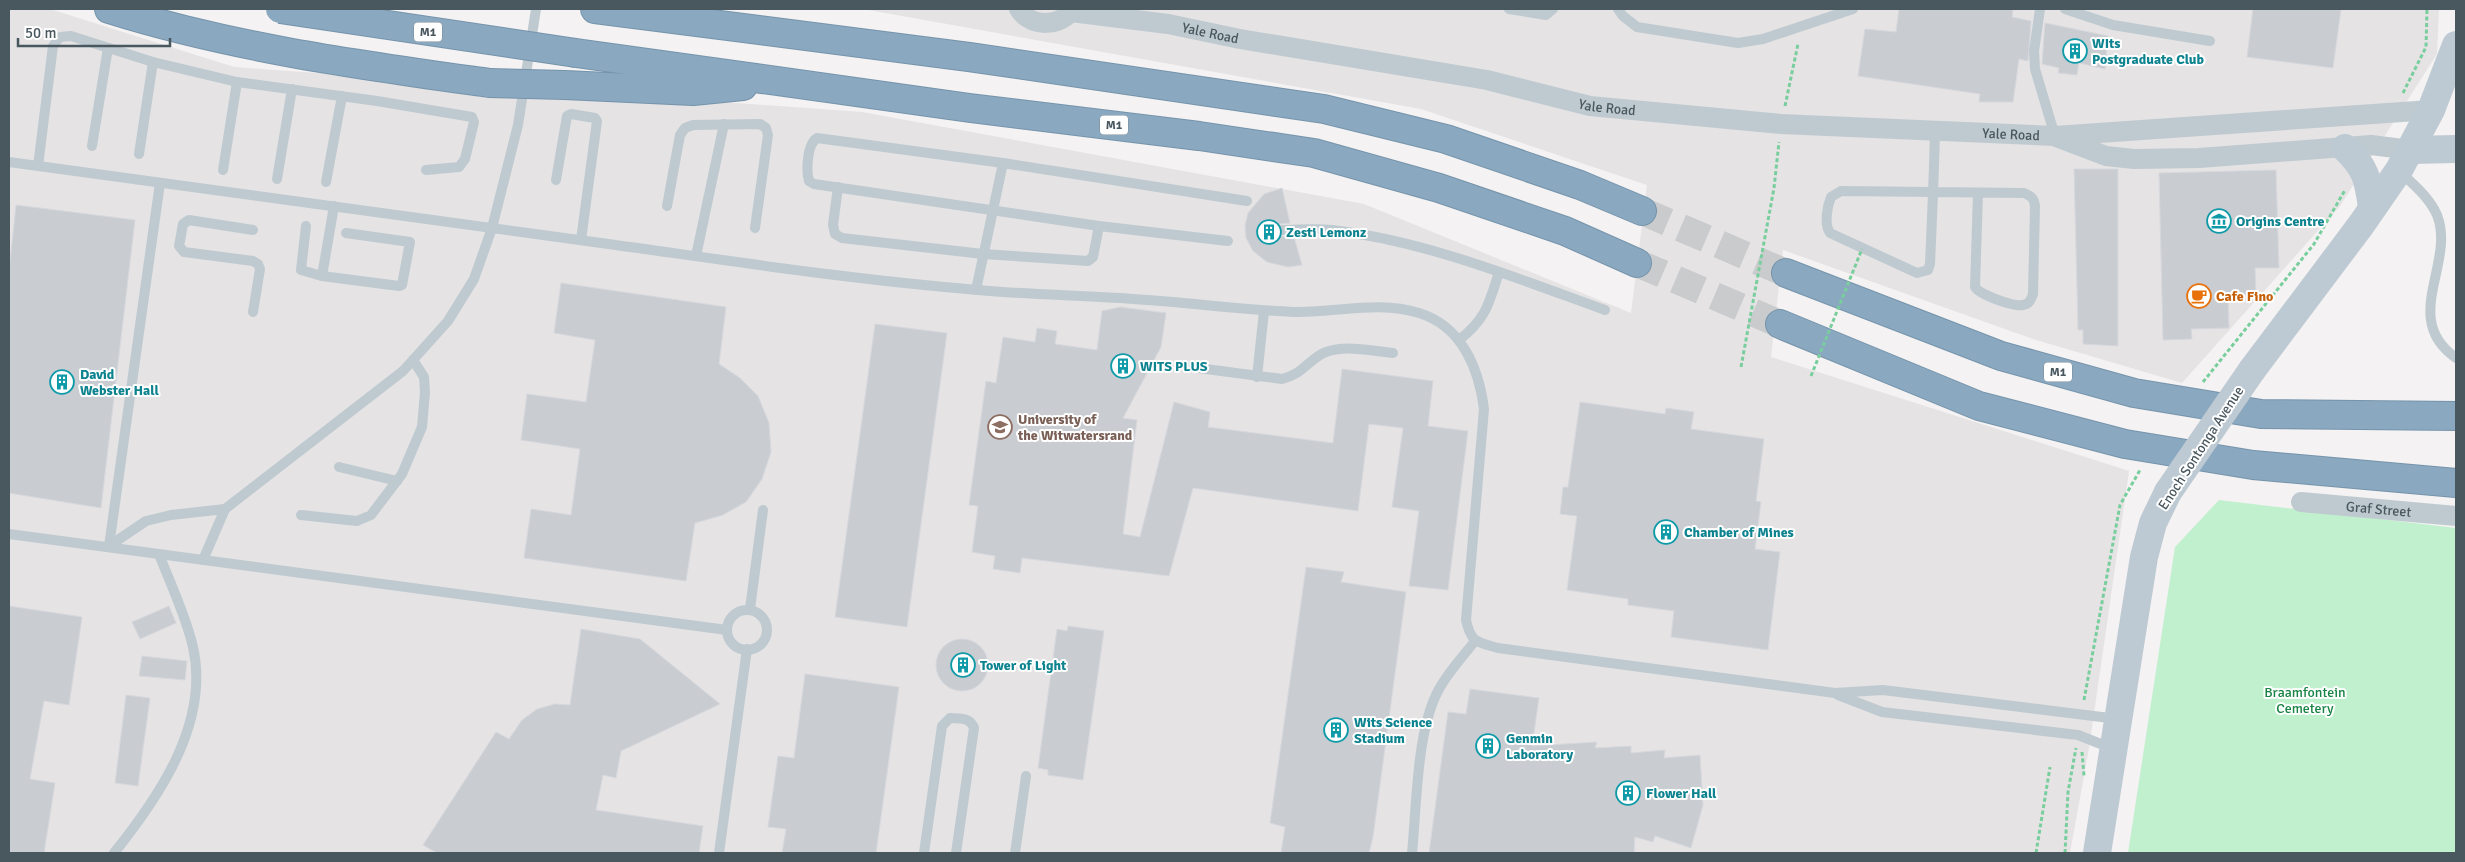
<svg xmlns="http://www.w3.org/2000/svg" width="2465" height="862" viewBox="0 0 2465 862" font-family="Signika,sans-serif">
<style>
.education{fill:#e5e3e4}
.green{fill:#c1f0cf}
.building{fill:#c9cdd1;stroke:#d6d8dd}
.lines{fill:none;stroke-linecap:round;stroke-linejoin:round}
.highway-tunnel{stroke:#c9cbcd;stroke-width:28;stroke-dasharray:28 14;stroke-linecap:butt}
.highway-casing{stroke:#7594ab;stroke-width:30}
.path{stroke:#79ce9d;stroke-width:3;stroke-dasharray:4 2.5;stroke-linecap:butt}
.lane{stroke:#bfcad0;stroke-width:10}
.street{stroke:#bfcad0;stroke-width:20}
.secondary{stroke:#becad3;stroke-width:28}
.highway{stroke:#8aa8c0;stroke-width:28}
.highway-bridge-casing{stroke:#7594ab;stroke-width:30;stroke-linecap:butt}
.path-bridge{stroke:#79ce9d;stroke-width:3;stroke-dasharray:4 2.5;stroke-linecap:butt}
.secondary-bridge{stroke:#becad3;stroke-width:28}
.highway-bridge{stroke:#8aa8c0;stroke-width:28}
.labels{text-anchor:middle;dominant-baseline:central;stroke-width:4;stroke-linejoin:round;paint-order:stroke}
.shield{fill:#fff;stroke:#80898f;stroke-width:1}
.shield-label{font-size:12px;font-weight:bold;fill:#49575f}
.street-label{font-size:14px;fill:#49575f;stroke:#fff}
.culture-label{font-size:14px;font-weight:bold;fill:#0d838f;stroke:#fff;text-anchor:start}
.food-label{font-size:14px;font-weight:bold;fill:#c56008;stroke:#fff;text-anchor:start}
.education-label{font-size:14px;font-weight:bold;fill:#785e54;stroke:#fff;text-anchor:start}
.park-label{font-size:14px;fill:#188344;stroke:#fff}
</style>
<rect width="100%" height="100%" fill="#f4f2f2"/>
<path class="education" d="M9,9H50L234,67L862,112L1364,204L1631,313L1647,185L1421,109L863,9H2439L2437,54L2340,206L2182,383L2033,339L1783,250L1771,357L2129,471L2089,748L2070,853H9Z"/>
<path class="green" d="M2219,500L2456,528V853H2128L2175,547Z"/>
<g class="building">
<path d="M1899,9H2013L2012,17L2031,21L2028,61L2019,59L2013,102H1979L1980,94L1858,76L1865,29L1896,32Z"/>
<path d="M2253,9H2341L2333,68L2247,57Z"/>
<path d="M2045,23L2108,36L2105,69L2079,63L2077,75L2058,73L2059,68L2042,64Z"/>
<path d="M2074,169H2118V346L2083,344V330H2078Z"/>
<path d="M2276,170L2279,268H2255L2256,295L2228,296L2229,328L2191,329L2192,339L2163,340L2159,173Z"/>
<path d="M1282,188L1290,223L1279,224L1275,231L1279,236L1294,237L1302,265L1288,267L1267,262L1253,251L1246,238L1245,226L1248,213L1264,194Z"/>
<path d="M16,205L135,220L101,508L9,493V271Z"/>
<path d="M561,283L726,307L719,364L740,378L758,396L769,423L771,452L762,479L746,502L723,515L695,523L686,581L524,558L531,509L571,515L580,449L521,440L527,394L586,402L595,340L554,333Z"/>
<path d="M1120,307L1166,313L1161,347L1123,418L1137,420L1123,534L1140,537L1174,402L1210,412L1208,427L1333,443L1342,369L1433,381L1428,426L1468,431L1448,590L1409,586L1419,511L1392,507L1403,428L1369,424L1358,511L1193,488L1169,576L1022,558L1020,573L993,569L995,556L972,552L978,506L969,505L986,381L996,383L1003,337L1035,342L1037,328L1057,331L1055,344L1097,350L1102,311Z"/>
<path d="M875,324L947,333L907,627L835,617Z"/>
<path d="M1580,402L1665,414L1666,408L1694,412L1691,429L1764,439L1756,501L1761,502L1755,549L1780,552L1768,650L1671,637L1674,611L1628,605V599L1567,590L1577,516L1560,514L1563,487H1568Z"/>
<path d="M1306,567L1344,572L1341,582L1406,592L1373,837L1369,853H1281L1285,827L1270,823Z"/>
<path d="M9,606L82,617L69,705L44,701L30,779L55,783L44,853H9Z"/>
<path d="M169,606L176,623L140,639L132,622Z"/>
<path d="M1068,626L1104,631L1083,780L1048,775V770L1038,768L1057,629L1067,631Z"/>
<path d="M581,629L640,639L720,704L621,751L616,778L603,775L596,810L703,826L699,853H437L423,845L496,732L509,739L522,720L537,709L555,704L570,705Z"/>
<circle cx="962" cy="665" r="26"/>
<path d="M142,656L187,661L185,680L139,676Z"/>
<path d="M805,674L899,687L876,853H782L786,829L768,827L778,756L794,758Z"/>
<path d="M1470,689L1539,698L1532,746L1597,742L1595,748L1631,746V753L1665,750L1664,758L1700,755L1703,805L1691,848L1655,836L1653,842L1635,837L1634,853H1429L1448,712L1466,714Z"/>
<path d="M126,695L150,698L138,786L115,783Z"/>
</g>
<g class="lines">
<g class="highway-tunnel">
<path d="M1642,211L1786,273"/>
<path d="M1637,263L1780,324"/>
</g>
<g class="highway-casing">
<g id="highway">
<path d="M109,9C233,48 361,65 489,83"/>
<path d="M595,9L969,57L1324,109L1446,139L1580,185L1642,211"/>
<path d="M576,53L970,108L1199,136L1314,153L1439,188L1565,231L1637,263"/>
<path d="M565,85L693,91L743,86"/>
<path d="M1786,273L2001,356L2134,393L2261,414L2456,416"/>
<path d="M1780,324L1979,406L2125,444L2253,465L2456,483"/>
</g>
</g>
<g class="path">
<path d="M2403,93L2426,47L2427,9"/>
<path d="M1785,106L1798,44"/>
<path d="M1741,367L1774,188L1779,142"/>
<path d="M2203,382L2314,244L2345,190"/>
<path d="M2084,700L2120,505L2140,470"/>
<path d="M2082,752L2084,776"/>
<path d="M2036,853L2050,767"/>
<path d="M2065,853L2068,792L2076,748"/>
</g>
<g class="lane">
<path d="M1509,9L1546,15L1553,9"/>
<path d="M1618,9L1623,16L1637,27L1738,43L1763,39L1853,9"/>
<path d="M2040,9L2034,51L2035,69L2055,136"/>
<path d="M2065,9L2113,25L2210,41"/>
<path d="M1935,130C1934,175 1932,220 1930,264L1928,270L1917,273L1830,233C1824,224 1827,207 1831,197L1841,191L2024,193C2031,196 2034,198 2035,206L2033,294C2031,299 2030,304 2023,305C2014,307 1980,295 1975,287L1978,193"/>
<path d="M92,146L108,48"/>
<path d="M139,154L153,62"/>
<path d="M9,162C206,189 403,216 601,243C726,260 852,280 978,290C1030,295 1081,295 1133,299C1187,302 1241,310 1295,312C1337,313 1378,300 1419,313C1462,326 1479,369 1484,409L1466,620C1471,643 1477,642 1498,648L1835,693L1883,690L2118,719"/>
<path d="M38,166L53,46L60,37L71,36L153,62L237,82L377,101L472,117L474,122L465,159L459,167L426,170"/>
<path d="M223,170L237,82"/>
<path d="M2399,171C2413,184 2429,197 2437,215C2456,263 2400,319 2456,358"/>
<path d="M277,179L292,89"/>
<path d="M556,180L567,116L571,114L595,118L597,121L581,240"/>
<path d="M326,182L342,96"/>
<path d="M838,187L833,225L835,234L842,238L983,254L1088,261L1093,257L1099,226"/>
<path d="M667,206L680,135L685,128L693,125L760,124L766,128L768,135L755,228"/>
<path d="M306,226L301,270L322,276L399,286L402,285L410,242L346,233"/>
<path d="M253,230L189,220L183,224L179,246L184,252L253,261L258,264L260,269L253,312"/>
<path d="M1282,230C1298,230 1315,228 1332,230C1426,241 1516,278 1605,310"/>
<path d="M1228,241L1099,226L814,184L809,181C806,171 807,144 817,138L1003,163L1247,201"/>
<path d="M696,256L724,124"/>
<path d="M322,276L334,206"/>
<path d="M976,290L1003,163"/>
<path d="M1459,340C1486,319 1489,304 1499,272"/>
<path d="M1191,367L1282,379C1302,374 1304,365 1320,355C1339,343 1371,351 1393,353"/>
<path d="M1257,377L1264,311"/>
<path d="M339,467L397,481"/>
<path d="M301,515L357,521L371,515L402,474L422,427L425,392L424,377L413,360"/>
<path d="M9,534L727,630"/>
<path d="M109,546L146,521L171,515L225,509L403,371L448,321L474,279L492,228L518,125L536,9"/>
<path d="M109,546L160,183"/>
<path d="M203,560L225,509"/>
<path d="M750,609L763,510"/>
<circle cx="747" cy="630" r="20"/>
<path d="M1838,695L1882,712L2078,735L2111,748"/>
<path d="M114,853C159,797 210,723 193,647C186,616 170,583 159,554"/>
<path d="M719,853L747,649"/>
<path d="M924,853L942,726L950,718C960,719 970,717 974,728L956,853"/>
<path d="M1015,853L1026,776"/>
<path d="M1412,853C1417,805 1416,724 1442,684C1451,669 1464,655 1475,641"/>
</g>
<g class="street">
<path d="M1019,9C1031,28 1061,27 1073,9"/>
<path id="s1" d="M1071,12L1168,24L1240,39L1487,80L1590,106L1781,124L2055,136L2431,110"/>
<path d="M2056,137L2106,156L2134,159L2199,158L2371,145L2411,150"/>
<path id="s2" d="M2301,502L2456,516"/>
</g>
<g class="secondary">
<path d="M2345,148C2366,168 2368,179 2372,207"/>
<path d="M2411,150L2456,149"/>
<path d="M2252,370L2361,225L2399,170L2431,110L2456,45"/>
<path d="M2097,853L2144,557L2153,523L2168,492"/>
</g>
<use href="#highway" class="highway"/>
<g class="highway-bridge-casing">
<g id="highway-bridge">
<path d="M280,9L576,53"/>
<path d="M489,83L565,85"/>
</g>
</g>
<path class="path-bridge" d="M1811,376L1862,249"/>
<path class="secondary-bridge" d="M2168,492L2252,370"/>
<use href="#highway-bridge" class="highway-bridge"/>
</g>
<defs>
<g id="building-ring" transform="scale(1.25)"><circle r="9.5" fill="#fff" stroke="#0f9aa8" stroke-width="1.5"/><path d="M-4-6H4V6H1V3H-1V6H-4ZM-2.5-4.3h1.7v1.8h-1.7ZM.8-4.3h1.7v1.8H.8ZM-2.5-1h1.7V.8h-1.7ZM.8-1h1.7V.8H.8Z" fill="#0f9aa8"/></g>
<g id="museum-ring" transform="scale(1.25)"><circle r="9.5" fill="#fff" stroke="#0f9aa8" stroke-width="1.5"/><path d="M0-6L6-3V-2H-6V-3ZM-5-1h2V3h-2ZM-1-1h2V3h-2ZM3-1h2V3H3ZM-6 4H6V6H-6Z" fill="#0f9aa8"/></g>
<g id="cafe-ring" transform="scale(1.25)"><circle r="9.5" fill="#fff" stroke="#e8710a" stroke-width="1.5"/><path d="M-5.5-4.5H6V0H3Q3 3.5 0 3.5H-2.5Q-5.5 3.5-5.5 0ZM3-3.2v2h1.7v-2ZM-6 4.5H4V6H-6Z" fill="#e8710a"/></g>
<g id="university-ring" transform="scale(1.25)"><circle r="9.5" fill="#fff" stroke="#8d6e63" stroke-width="1.5"/><path d="M0-5L7-2L0 1L-7-2ZM-4 1L0 2.5L4 1V4Q0 6-4 4Z" fill="#8d6e63"/></g>
</defs>
<g fill-rule="evenodd">
<use href="#building-ring" x="2075" y="51"/>
<use href="#museum-ring" x="2219" y="221"/>
<use href="#building-ring" x="1269" y="232"/>
<use href="#cafe-ring" x="2199" y="296"/>
<use href="#building-ring" x="1123" y="366"/>
<use href="#building-ring" x="62" y="382"/>
<use href="#university-ring" x="1000" y="427"/>
<use href="#building-ring" x="1666" y="532"/>
<use href="#building-ring" x="963" y="665"/>
<use href="#building-ring" x="1336" y="730"/>
<use href="#building-ring" x="1488" y="746"/>
<use href="#building-ring" x="1628" y="793"/>
</g>
<g class="labels">
<g class="shield">
<rect x="414" y="22.5" width="28" height="19" rx="4"/>
<rect x="1100" y="115.5" width="28" height="19" rx="4"/>
<rect x="2044" y="362.5" width="28" height="19" rx="4"/>
</g>
<g class="shield-label">
<text x="428" y="32">M1</text>
<text x="1114" y="125">M1</text>
<text x="2058" y="372">M1</text>
</g>
<g class="street-label">
<text stroke="none"><textPath href="#s1" startOffset="141">Yale Road</textPath></text>
<text stroke="none"><textPath href="#s1" startOffset="545">Yale Road</textPath></text>
<text stroke="none"><textPath href="#s1" startOffset="950">Yale Road</textPath></text>
<text transform="translate(2201 448) rotate(-57)">Enoch Sontonga Avenue</text>
<text stroke="none"><textPath href="#s2" startOffset="78">Graf Street</textPath></text>
</g>
<g class="culture-label">
<text x="2092" y="43">WIts<tspan x="2092" dy="16">Postgraduate Club</tspan></text>
<text x="2236" y="221">Origins Centre</text>
<text x="1286" y="232">Zesti Lemonz</text>
<text x="1140" y="366">WITS PLUS</text>
<text x="80" y="374">David<tspan x="80" dy="16">Webster Hall</tspan></text>
<text x="1684" y="532">Chamber of Mines</text>
<text x="980" y="665">Tower of Light</text>
<text x="1354" y="722">Wits Science<tspan x="1354" dy="16">Stadium</tspan></text>
<text x="1506" y="738">Genmin<tspan x="1506" dy="16">Laboratory</tspan></text>
<text x="1646" y="793">Flower Hall</text>
</g>
<g class="food-label">
<text x="2216" y="296">Cafe Fino</text>
</g>
<g class="education-label">
<text x="1018" y="419">University of<tspan x="1018" dy="16">the Witwatersrand</tspan></text>
</g>
<g class="park-label">
<text x="2305" y="692">Braamfontein<tspan x="2305" dy="16">Cemetery</tspan></text>
</g>
</g>
<rect width="2465" height="862" fill="none" stroke="#49575f" stroke-width="20"/>
<path d="M18 38v8h152v-8" fill="none" stroke="#49575f" stroke-width="2.5"/>
<text x="25" y="38" font-size="15" fill="#49575f" stroke="#ffffff" stroke-width="4" paint-order="stroke">50 m</text>
</svg>
